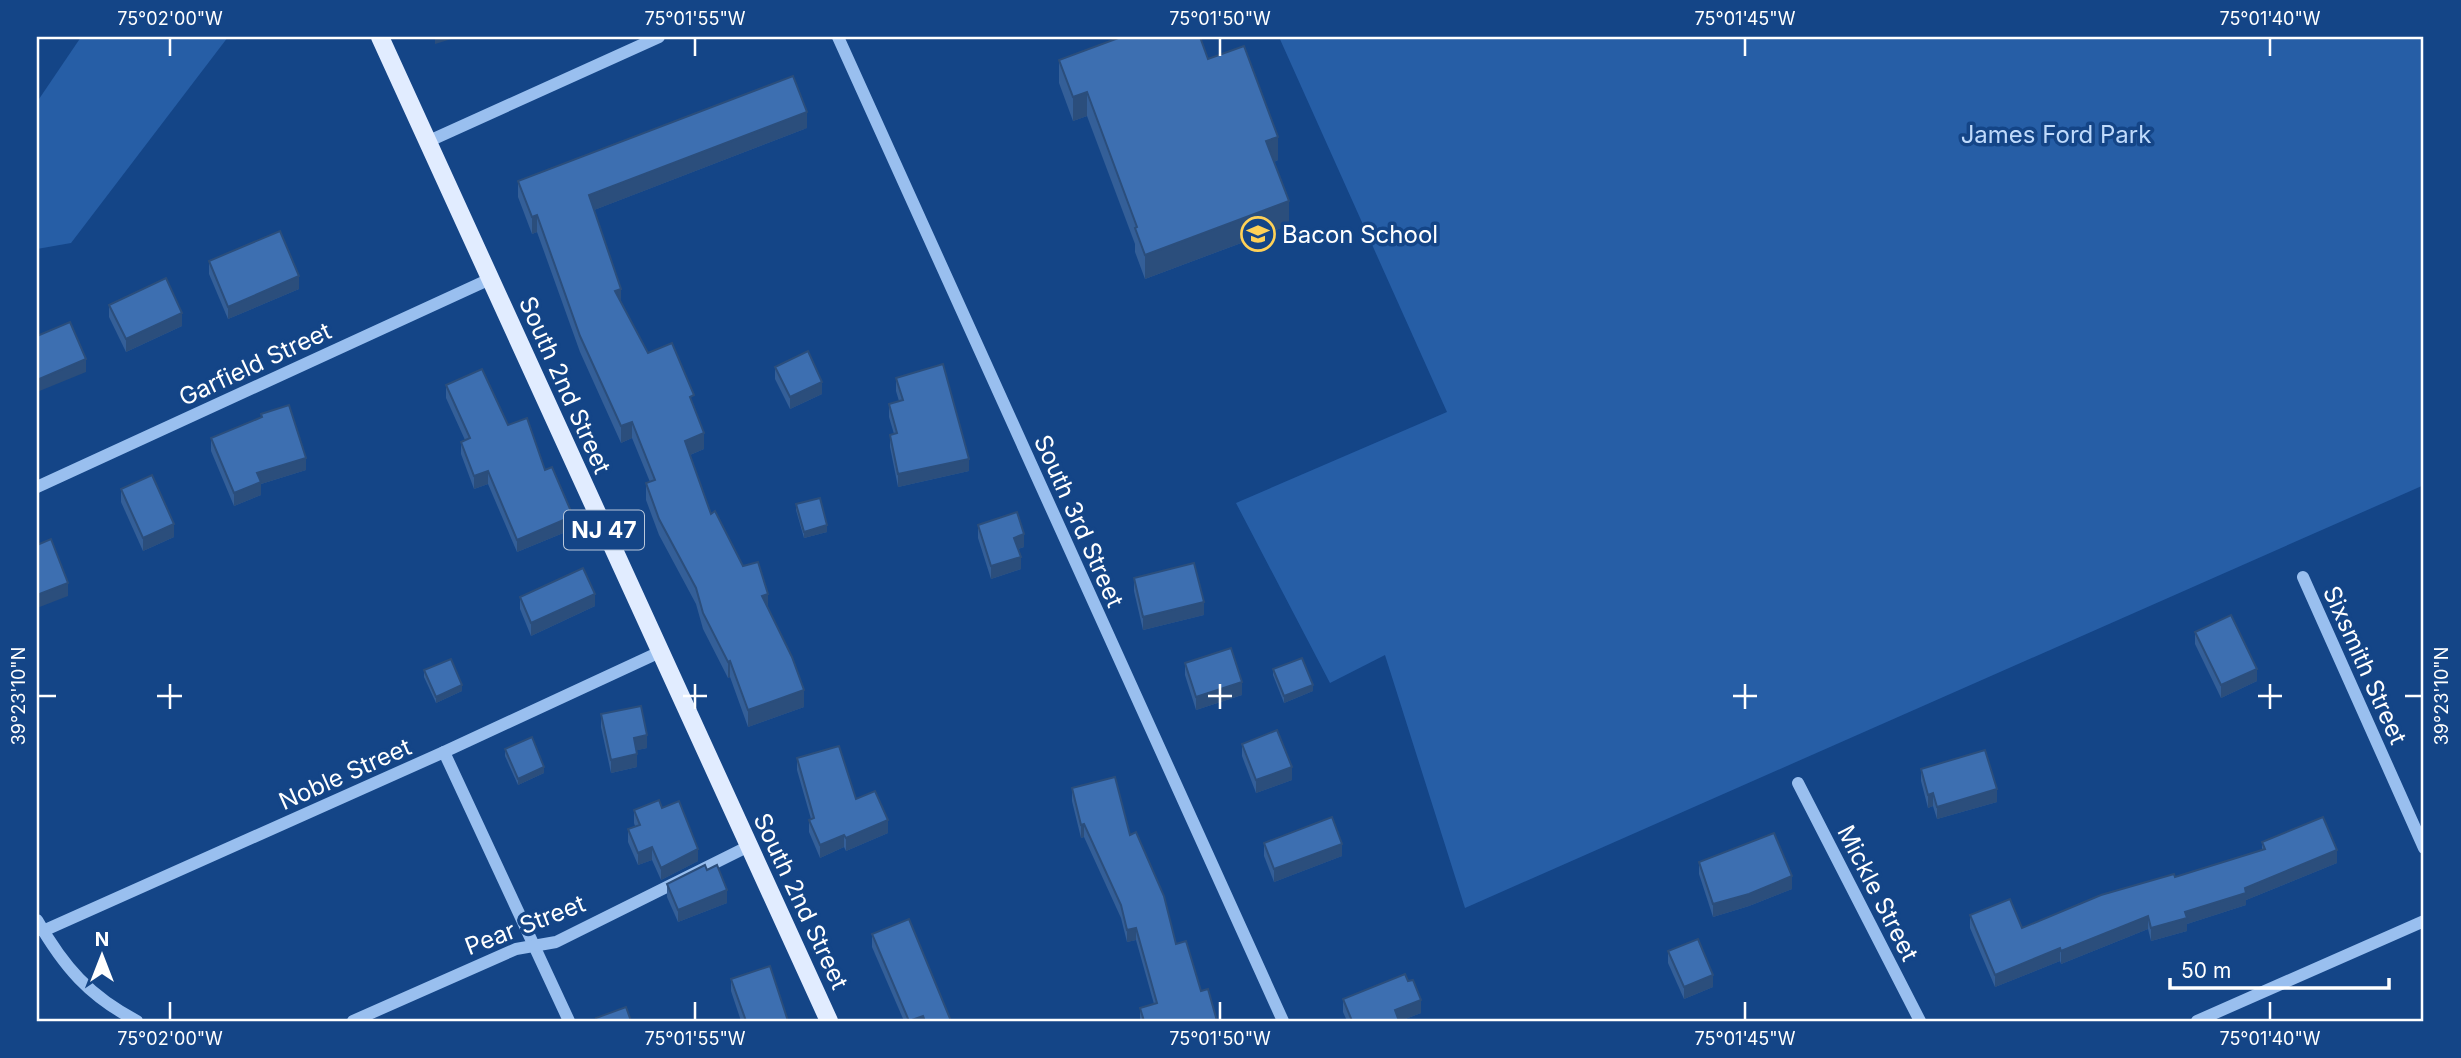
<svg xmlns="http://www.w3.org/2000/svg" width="2461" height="1058" viewBox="0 0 2461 1058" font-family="Inter,sans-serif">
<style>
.green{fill:#265ea6}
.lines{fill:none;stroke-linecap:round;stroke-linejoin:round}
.minor{stroke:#99bfef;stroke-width:12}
.major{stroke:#e1ecff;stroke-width:18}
.wall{fill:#345f98}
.shaded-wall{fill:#2b4e7c}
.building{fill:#3d6fb1;stroke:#2b4e7c;stroke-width:2}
.ticks{fill:none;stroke:#fff;stroke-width:2.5}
.labels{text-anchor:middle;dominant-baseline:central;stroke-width:7;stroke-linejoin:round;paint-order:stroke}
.shield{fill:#144587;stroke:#b8c7db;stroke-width:2}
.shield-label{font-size:23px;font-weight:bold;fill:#fff}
.park-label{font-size:24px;fill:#bfdafb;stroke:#144587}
.poi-label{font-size:24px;fill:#fff;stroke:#144587;text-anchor:start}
.street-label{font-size:24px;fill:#fff;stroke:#144587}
.neatline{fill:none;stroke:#fff;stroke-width:2.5}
.ticks-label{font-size:18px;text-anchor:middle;fill:#fff}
</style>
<rect width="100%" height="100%" fill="#144587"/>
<g class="green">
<path d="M81,37H228L71,243L37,249V102Z"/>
<path d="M1279,37H2424V485L1465,908L1385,655L1330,683L1236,503L1447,412Z"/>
</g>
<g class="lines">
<g class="minor">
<path d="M838,37L1283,1021"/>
<path d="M429,141L659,37"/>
<path d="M37,487L490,279"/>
<path d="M2303,577L2424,848"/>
<path d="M444,752L569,1021"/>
<path d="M1798,783L1920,1021"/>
<path d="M37,920C64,967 89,996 137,1021"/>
<path d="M43,931L444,752L662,651"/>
<path d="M353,1021L516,949L556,942L749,846"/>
<path d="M2197,1021L2424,921"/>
</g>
<path class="major" d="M380,37L829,1021"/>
</g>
<g class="wall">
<path d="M1208,59L1278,160L1274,162L1289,225L1145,279L1135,252V244L1087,116L1073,121L1059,83V60Z"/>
<path d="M807,128L594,210L621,302L648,353L694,406L704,449L690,455L711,514L768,607L804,707L748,727L730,677L728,678L703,629L696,604L659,535L646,500V483L650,482L632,438L621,443L580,352L537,232L532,234L518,197V181Z"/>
<path d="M209,261L299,289L228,319L209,274Z"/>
<path d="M109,305L182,326L126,352L109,317Z"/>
<path d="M775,367L822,394L790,409L775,379Z"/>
<path d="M896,378L969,471L898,487L890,447V435L894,434L889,417V404L899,401L896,391Z"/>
<path d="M446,385L508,425L545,470L573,529L517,552L488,484L474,489L461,454V442L465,440L446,398Z"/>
<path d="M261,414L306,470L261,484V495L234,506L211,451V438L261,417Z"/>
<path d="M121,489L174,537L143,551L121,502Z"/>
<path d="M796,504L827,532L804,538L796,510Z"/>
<path d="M978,525L1024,547L1018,549L1021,569L991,579L978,538Z"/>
<path d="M1134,578L1204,615L1143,630L1134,591Z"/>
<path d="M520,597L595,606L531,636L520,609Z"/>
<path d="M2195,632L2257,681L2221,698L2195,644Z"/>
<path d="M1185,663L1242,695L1196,710L1185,675Z"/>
<path d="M1273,669L1313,691L1284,703L1273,675Z"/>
<path d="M424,670L462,691L436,703L424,677Z"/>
<path d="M601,714L647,748L637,750V767L611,773L601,727Z"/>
<path d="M1242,744L1292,780L1256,793L1242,756Z"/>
<path d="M505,749L544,773L518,785L505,756Z"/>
<path d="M797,758L856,799L888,833L846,851L844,847L820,858L809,832V820L811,819L797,770Z"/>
<path d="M1921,769L1997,802L1937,819L1933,806L1928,808L1921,781Z"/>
<path d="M1072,788L1130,835L1176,944L1217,1021H1140V1008L1154,1004L1136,940L1127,942L1121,918L1084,837L1081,838L1072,801Z"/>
<path d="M662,808L698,861L661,880L652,860L638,865L628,842V829L635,826L634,823V810Z"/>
<path d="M2262,842L2337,863L2246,900V905L2187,924V931L2151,941L2148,929L2061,964L2060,961L1995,987L1970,928V915L2022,928L2175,877L2262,850Z"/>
<path d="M1264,843L1342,856L1274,882L1264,856Z"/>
<path d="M1699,862L1792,889L1749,906L1713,917L1699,874Z"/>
<path d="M707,870L727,903L678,922L667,897V884Z"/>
<path d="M872,934L951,1021H904L872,947Z"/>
<path d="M1668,951L1713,987L1684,999L1668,963Z"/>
<path d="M731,979L788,1021H741L731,991Z"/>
<path d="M1343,999L1421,1013L1400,1021H1347L1343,1012Z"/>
</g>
<g class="shaded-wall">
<path d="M435,37H458L435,44Z"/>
<path d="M1087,92V116L1073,121V97Z"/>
<path d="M807,112V128L589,212V195Z"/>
<path d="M1278,137V160L1266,165V141Z"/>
<path d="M1289,201V225L1145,279V255Z"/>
<path d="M537,215V232L532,234V217Z"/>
<path d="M299,276V289L228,319V307Z"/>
<path d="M621,289V305L615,291Z"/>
<path d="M182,313V326L126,352V339Z"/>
<path d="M86,359V372L37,392V380Z"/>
<path d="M822,382V394L790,409V397Z"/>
<path d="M632,422V438L621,443V426Z"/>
<path d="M704,433V449L685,457V441Z"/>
<path d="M306,458V470L261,484V495L234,506V493L257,473Z"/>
<path d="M969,459V471L898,487V474Z"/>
<path d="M488,471V484L474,489V476Z"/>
<path d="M573,516V529L517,552V540Z"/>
<path d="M174,524V537L143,551V538Z"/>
<path d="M827,525V532L804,538V532Z"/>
<path d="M1024,534V547L1014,550V538Z"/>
<path d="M1021,557V569L991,579V566Z"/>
<path d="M68,583V596L37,608V595Z"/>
<path d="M595,594V606L531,636V623Z"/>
<path d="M768,594V610L762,596Z"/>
<path d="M1204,602V615L1143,630V617Z"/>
<path d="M730,661V677L728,678V662Z"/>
<path d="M2257,669V681L2221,698V685Z"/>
<path d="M1242,682V695L1196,710V697Z"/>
<path d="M462,685V691L436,703V697Z"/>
<path d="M1313,685V691L1284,703V696Z"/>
<path d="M804,690V707L748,727V710Z"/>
<path d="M647,735V748L634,751V738Z"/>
<path d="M637,754V767L611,773V760Z"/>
<path d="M544,767V773L518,785V779Z"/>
<path d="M1292,767V780L1256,793V780Z"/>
<path d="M1997,789V802L1937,819V807Z"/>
<path d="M1933,793V806L1928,808V795Z"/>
<path d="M888,820V833L846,851V838Z"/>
<path d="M1084,824V837L1081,838V825Z"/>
<path d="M844,835V847L820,858V845Z"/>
<path d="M1342,844V856L1274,882V869Z"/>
<path d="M652,847V860L638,865V853Z"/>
<path d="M698,849V861L661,880V868Z"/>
<path d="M2337,850V863L2246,900V905L2187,924V931L2151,941V928L2185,912Z"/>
<path d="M1792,876V889L1749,906L1713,917V904Z"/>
<path d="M727,890V903L678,922V910Z"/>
<path d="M2148,916V929L2061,964V951Z"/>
<path d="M1136,928V940L1127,942V930Z"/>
<path d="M2060,948V961L1995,987V975Z"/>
<path d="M1713,975V987L1684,999V987Z"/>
<path d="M1421,1000V1013L1400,1021L1395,1010Z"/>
<path d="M923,1016V1021H909Z"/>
</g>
<g class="building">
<path d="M1121,37H1200L1208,59L1244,46L1278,137L1266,141L1289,201L1145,255L1135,228L1137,227L1087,92L1073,97L1059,60Z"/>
<path d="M793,76L807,112L589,195L621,289L615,291L648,353L672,343L694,395L690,397L704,433L685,441L711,514L715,511L743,566L758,562L768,594L762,596L792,657L804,690L748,710L730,661L728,662L703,613L696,588L659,519L646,483L655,480L632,422L621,426L580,336L537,215L532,217L518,181Z"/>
<path d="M280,231L299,276L228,307L209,261Z"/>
<path d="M166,278L182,313L126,339L109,305Z"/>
<path d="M70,322L86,359L37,380V336Z"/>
<path d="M808,351L822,382L790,397L775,367Z"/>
<path d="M943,364L969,459L898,474L890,435L897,433L889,404L903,400L896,378Z"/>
<path d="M482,369L508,425L527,418L545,470L552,467L573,516L517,540L488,471L474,476L461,442L470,438L446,385Z"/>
<path d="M289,405L306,458L257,473L261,482L234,493L211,438L262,417L261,414Z"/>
<path d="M152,475L174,524L143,538L121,489Z"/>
<path d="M820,498L827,525L804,532L796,504Z"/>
<path d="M1017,512L1024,534L1014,538L1021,557L991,566L978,525Z"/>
<path d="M51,539L68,583L37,595V545Z"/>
<path d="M1194,563L1204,602L1143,617L1134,578Z"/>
<path d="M583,568L595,594L531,623L520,597Z"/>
<path d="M2231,615L2257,669L2221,685L2195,632Z"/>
<path d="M1231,648L1242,682L1196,697L1185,663Z"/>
<path d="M1302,658L1313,685L1284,696L1273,669Z"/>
<path d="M451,659L462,685L436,697L424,670Z"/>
<path d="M641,706L647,735L634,738L637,754L611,760L601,714Z"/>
<path d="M1277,730L1292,767L1256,780L1242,744Z"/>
<path d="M532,737L544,767L518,779L505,749Z"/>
<path d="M839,746L856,799L875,791L888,820L846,838L844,835L820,845L809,820L814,818L797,758Z"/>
<path d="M1985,750L1997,789L1937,807L1933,793L1928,795L1921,769Z"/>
<path d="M1115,777L1130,835L1136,832L1164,896L1176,944L1186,941L1201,991L1208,989L1217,1021H1144L1140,1008L1157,1003L1136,928L1127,930L1121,905L1084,824L1081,825L1072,788Z"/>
<path d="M659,800L662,808L679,801L698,849L661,868L652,847L638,853L628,829L640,825L634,810Z"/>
<path d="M1332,817L1342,844L1274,869L1264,843Z"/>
<path d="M2323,817L2337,850L2245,888L2246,893L2185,912L2187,918L2151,928L2148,916L2061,951L2060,948L1995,975L1970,915L2010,899L2022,928L2101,895L2174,874L2175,877L2265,849L2262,842Z"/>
<path d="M1774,833L1792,876L1749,894L1713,904L1699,862Z"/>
<path d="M705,865L707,870L717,865L727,890L678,910L667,884Z"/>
<path d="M909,919L951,1021H925L923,1016L909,1021L872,934Z"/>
<path d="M1698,939L1713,975L1684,987L1668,951Z"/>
<path d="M770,966L788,1021H746L731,979Z"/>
<path d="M1405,974L1408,981L1413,980L1421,1000L1395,1010L1399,1021H1352L1343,999Z"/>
<path d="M626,1007L631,1021H597L596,1018Z"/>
</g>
<path class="ticks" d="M170,38V56M695,38V56M1220,38V56M1745,38V56M2270,38V56M170,684V709M695,684V709M1220,684V709M1745,684V709M2270,684V709M38,696H56M157,696H182M683,696H707M1208,696H1232M1733,696H1757M2258,696H2282M2405,696H2422M170,1002V1020M695,1002V1020M1220,1002V1020M1745,1002V1020M2270,1002V1020"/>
<defs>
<g id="school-ring" transform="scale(1.75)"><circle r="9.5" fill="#144587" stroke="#ffd157" stroke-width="1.5"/><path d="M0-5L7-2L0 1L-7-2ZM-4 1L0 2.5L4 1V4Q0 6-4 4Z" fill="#ffd157"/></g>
</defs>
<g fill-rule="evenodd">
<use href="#school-ring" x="1258" y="234"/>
</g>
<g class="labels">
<rect class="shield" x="564" y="510.5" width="80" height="39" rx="5"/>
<g class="shield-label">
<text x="604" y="530">NJ 47</text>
</g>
<g class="park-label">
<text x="2056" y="134">James Ford Park</text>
</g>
<g class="poi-label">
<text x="1282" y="234">Bacon School</text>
</g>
<g class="street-label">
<text transform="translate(255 364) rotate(-25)">Garfield Street</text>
<text transform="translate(565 385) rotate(66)">South 2nd Street</text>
<text transform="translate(1079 521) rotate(66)">South 3rd Street</text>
<text transform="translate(2365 665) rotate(66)">Sixsmith Street</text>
<text transform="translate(345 774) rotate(-24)">Noble Street</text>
<text transform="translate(1878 893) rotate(63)">Mickle Street</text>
<text transform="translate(801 901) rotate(65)">South 2nd Street</text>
<text transform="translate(525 925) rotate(-21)">Pear Street</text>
</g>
</g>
<rect width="2461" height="1058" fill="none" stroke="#144587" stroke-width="77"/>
<g transform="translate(102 956)" stroke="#144587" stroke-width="5" paint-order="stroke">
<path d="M0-5L12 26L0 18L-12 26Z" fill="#ffffff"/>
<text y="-10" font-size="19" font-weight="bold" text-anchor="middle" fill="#ffffff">N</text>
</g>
<path d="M2170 978v10h219v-10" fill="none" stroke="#ffffff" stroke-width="3.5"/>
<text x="2181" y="978" font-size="21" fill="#ffffff" stroke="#144587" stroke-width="5" paint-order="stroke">50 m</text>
<rect x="38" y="38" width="2384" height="982" class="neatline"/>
<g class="ticks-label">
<text x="170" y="25">75°02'00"W</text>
<text x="695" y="25">75°01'55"W</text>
<text x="1220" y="25">75°01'50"W</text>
<text x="1745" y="25">75°01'45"W</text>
<text x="2270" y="25">75°01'40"W</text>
<text transform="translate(19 696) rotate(-90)" y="6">39°23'10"N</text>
<text transform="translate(2442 696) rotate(-90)" y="6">39°23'10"N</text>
<text x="170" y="1045">75°02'00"W</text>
<text x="695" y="1045">75°01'55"W</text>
<text x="1220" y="1045">75°01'50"W</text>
<text x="1745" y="1045">75°01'45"W</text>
<text x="2270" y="1045">75°01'40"W</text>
</g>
</svg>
